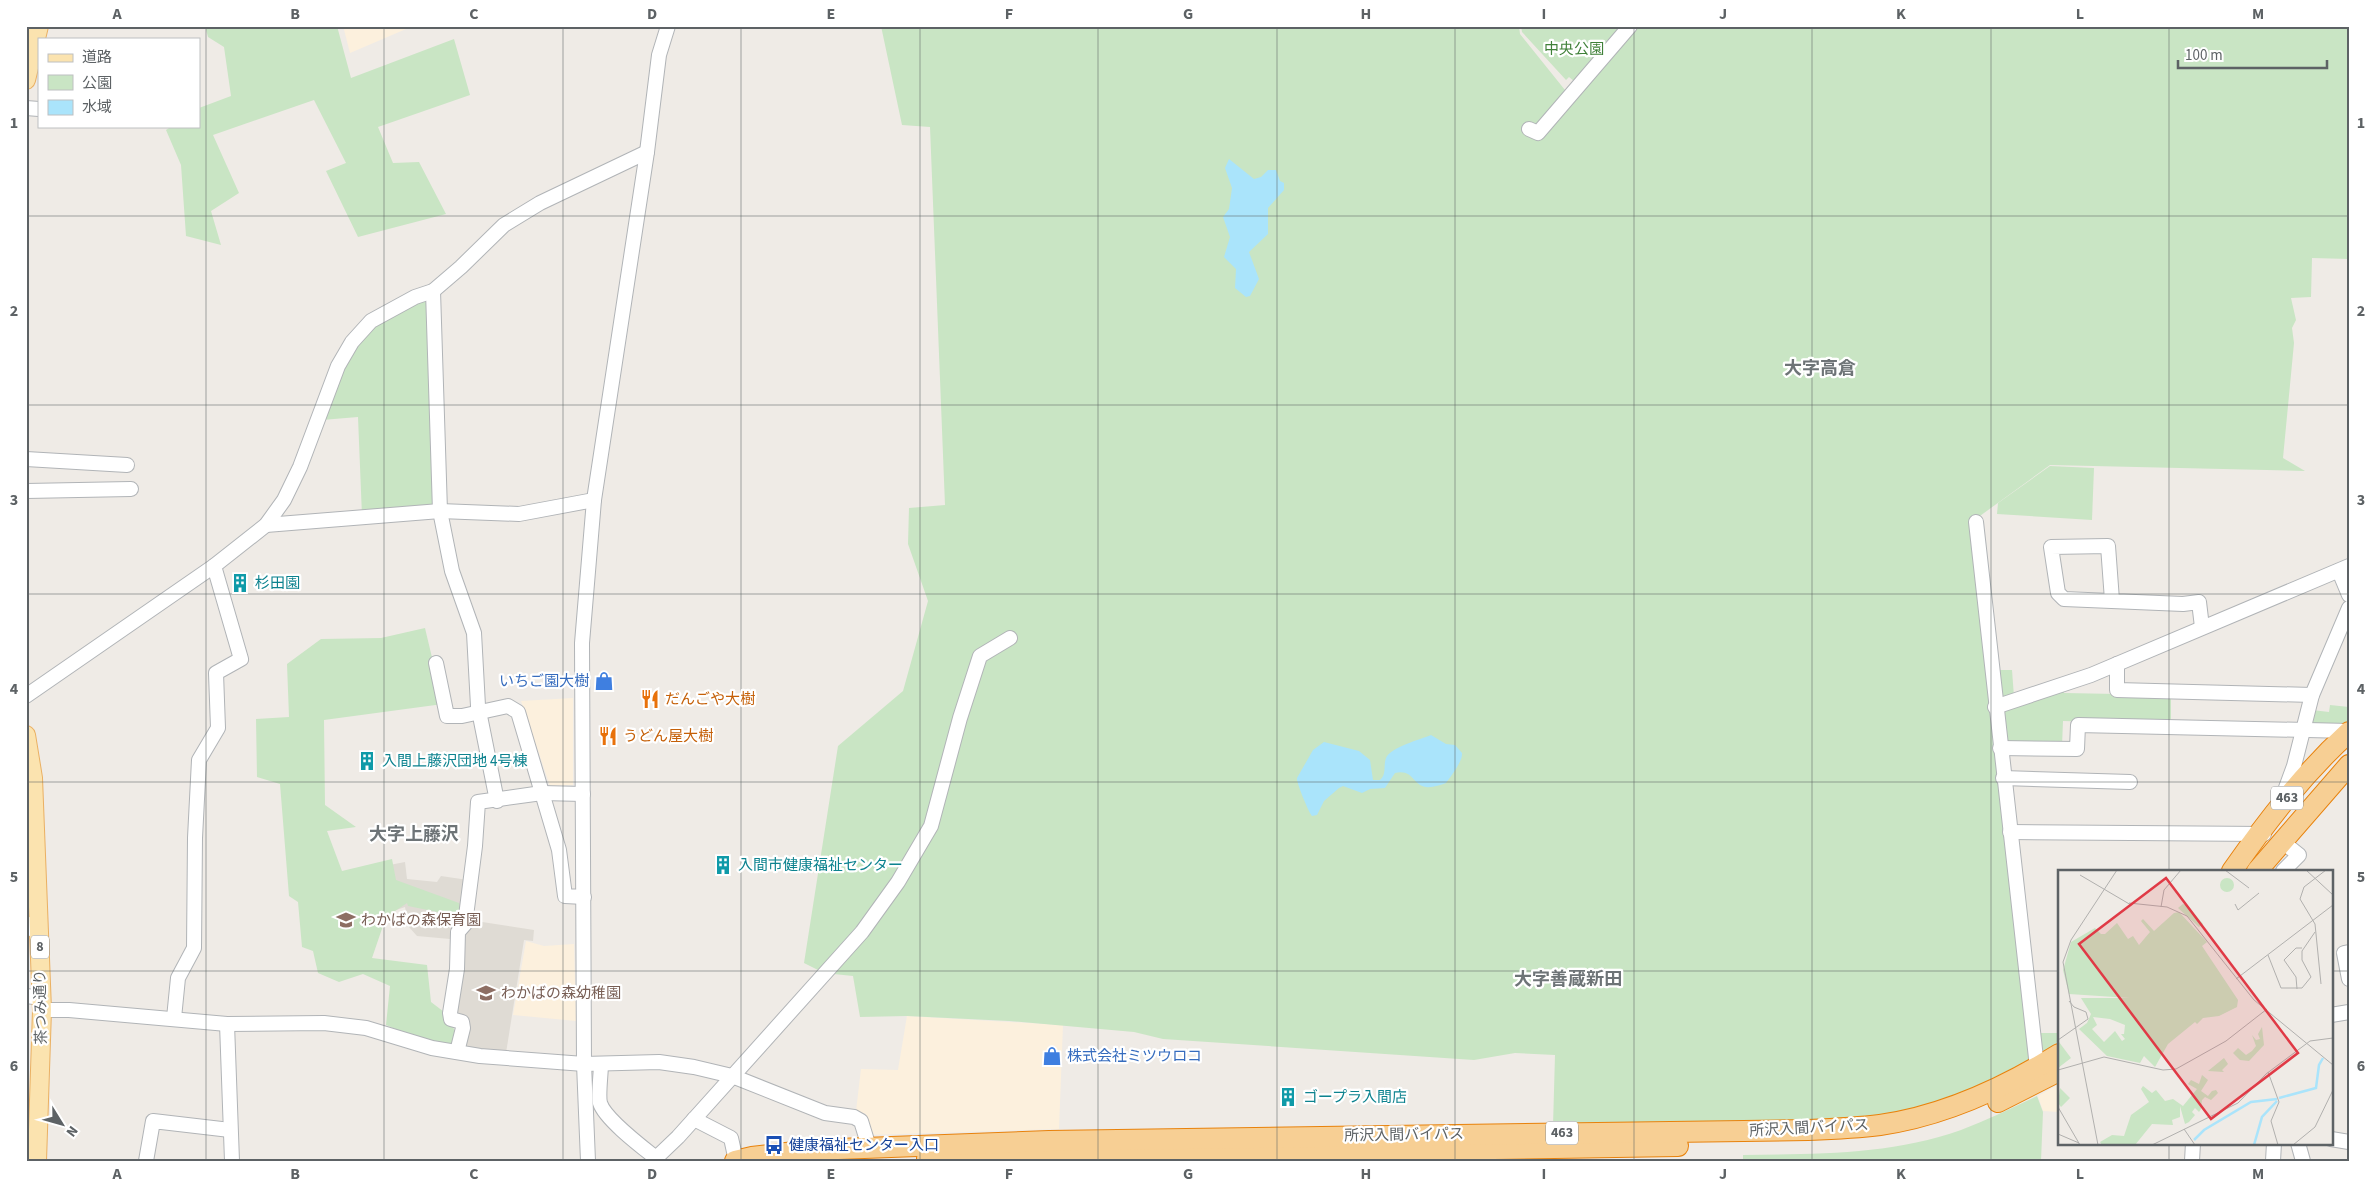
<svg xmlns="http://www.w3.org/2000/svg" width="2375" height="1187" viewBox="0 0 2375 1187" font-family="'Source Sans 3','Noto Sans JP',sans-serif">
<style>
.commercial{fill:#fcf0dd}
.education{fill:#dfdbd4}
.green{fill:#c9e5c4}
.water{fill:#aae4fb}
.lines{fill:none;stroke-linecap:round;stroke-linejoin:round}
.minor-casing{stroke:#b1b4b7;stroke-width:16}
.major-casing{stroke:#eab063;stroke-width:20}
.highway-casing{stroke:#e8820c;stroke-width:22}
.minor{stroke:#fff;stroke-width:14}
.major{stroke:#fbe3af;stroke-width:18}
.highway{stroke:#f7cf94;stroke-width:20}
.grid{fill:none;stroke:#5d6265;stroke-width:1;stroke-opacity:0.55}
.labels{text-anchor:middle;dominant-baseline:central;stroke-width:4.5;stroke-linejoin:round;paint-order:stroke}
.shield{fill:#fff;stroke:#8e9193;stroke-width:1}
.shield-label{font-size:14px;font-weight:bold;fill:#5d6265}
.park-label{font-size:15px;fill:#408139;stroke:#fff}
.culture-label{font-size:15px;fill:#0d838f;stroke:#fff;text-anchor:start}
.shop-label{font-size:15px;fill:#366cbe;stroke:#fff;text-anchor:end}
.food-label{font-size:15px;fill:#c56008;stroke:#fff;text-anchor:start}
.education-label{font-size:15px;fill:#785e54;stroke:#fff;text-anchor:start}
.street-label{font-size:15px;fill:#5d6265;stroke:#fff}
.transit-label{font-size:15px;fill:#164399;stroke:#fff;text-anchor:start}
.quarter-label{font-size:18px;font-weight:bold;fill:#6e7477;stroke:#fff}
.inset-river{fill:none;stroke:#aae4fb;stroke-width:2.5}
.inset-road{fill:none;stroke:#b1b0ae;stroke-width:1}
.view{fill:#e03a46;fill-opacity:0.15;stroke:#e03a46;stroke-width:2.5}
.inset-edge{fill:none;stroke:#5d6265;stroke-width:2.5}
.neatline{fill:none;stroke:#5d6265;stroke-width:2}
.grid-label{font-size:16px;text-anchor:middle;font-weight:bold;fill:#5d6265}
</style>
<rect width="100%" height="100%" fill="#efebe6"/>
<g class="commercial">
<path d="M343,26H413L350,53Z"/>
<path d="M573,698V785L550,786L521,701Z"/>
<path d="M526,941L544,946L574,944L576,1021L513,1015Z"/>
<path d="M907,1016L1063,1025L1059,1129L869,1135L866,1114L856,1111L861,1069L898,1070Z"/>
<path d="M2059,1084V1112L2043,1111L2038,1096Z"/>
</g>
<g class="education">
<path d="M405,862L407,879L437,882L441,876L468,880L462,923L450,939L417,936L409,927L405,907L379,916L302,882Z"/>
<path d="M469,920L534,930L533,941L524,940L506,1053L466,1049L462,1044L454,1015L462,932L468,931Z"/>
</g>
<g class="green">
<path d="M205,26H337L351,78L454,39L470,95L378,127L393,163L419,162L446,214L358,237L326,171L346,163L314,100L213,135L239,193L211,211L221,245L186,236L181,165L166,130L172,126H199V108L231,96L224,47L208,37Z"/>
<path d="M881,26H1519L1520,34L1573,100L1637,26H2349V259L2312,258L2311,297L2291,298L2296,320L2292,328L2294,343L2283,458L2305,471L2050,465L1973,521L2032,1059L1962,1093L1903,1113L1842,1120L1553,1126L1555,1055L1515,1053L1474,1060L1163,1039L1134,1032L1009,1021L907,1016L860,1017L853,976L824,973L804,963L838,746L903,691L928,601L908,544L909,508L945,505L930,127L902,125Z"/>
<path d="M1521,26H1622L1575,82L1569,77L1566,80L1522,32Z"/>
<path d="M438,294L447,516H362L358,417L322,420C336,387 348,350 376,326C393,310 417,302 438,294Z"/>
<path d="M2050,466L2094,468L2092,520L1997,514L1998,503Z"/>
<path d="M425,628L443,704L324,720L325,805L356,827L327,831L342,871L392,859L396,880L459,903L462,917L408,906L407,903L386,917L372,958L427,965L431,1002L448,1015L461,1046L426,1042L386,1025L390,986L363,974L339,982L318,973L313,951L302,947L298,902L289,896L280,784L257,777L256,719L289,717L287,664L321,639L381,638Z"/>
<path d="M1993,670H2012L2014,697L2001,702Z"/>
<path d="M2064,687V693L2171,695V724L2063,721L2062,746L2007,745L2002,709Z"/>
<path d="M2330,705L2349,707V723L2347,725L2313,723L2310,718L2312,710L2329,712Z"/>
<path d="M2035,1033H2059V1041L2038,1056Z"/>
<path d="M2037,1096L2043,1112L2041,1161H1743V1155C1816,1154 1891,1155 1961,1130C1987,1120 2012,1108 2037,1096Z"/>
</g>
<g class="water">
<path d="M1229,159L1254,179L1261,177L1268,170H1276L1280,181L1284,183V190L1268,208V234L1249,252L1259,279L1250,296L1246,297L1235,288L1236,269L1224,257L1230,237L1223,217L1229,209L1232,188L1225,168Z"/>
<path d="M1431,735L1446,744L1455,745L1462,753C1463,761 1451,776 1446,783C1440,785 1432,788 1426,787C1412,785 1414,769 1395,773L1385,788L1370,789L1362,793L1343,786L1339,788L1324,801L1317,815L1312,816C1309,813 1296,782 1297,778L1313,750L1324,742L1359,751L1370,760L1373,780H1380C1387,774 1383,766 1386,758C1391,747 1419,740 1431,735Z"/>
</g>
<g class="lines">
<g class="minor-casing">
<g id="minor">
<path d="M26,108L39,109"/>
<path d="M1529,129L1538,133L1630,26"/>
<path d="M433,291L440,511L452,571L474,633L478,706L497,801"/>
<path d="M26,459L127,465"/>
<path d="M26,491L131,489"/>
<path d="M1976,522L2037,1067"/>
<path d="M266,525L440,511L519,514L594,500"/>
<path d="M2339,571L2349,595"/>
<path d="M2112,600L2108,546L2051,547L2058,593L2064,599L2183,604L2199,602L2202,627"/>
<path d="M436,663L447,716H462L508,706L518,712L559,850L565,896L584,897"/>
<path d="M2117,664V690L2312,695"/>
<path d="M26,696L214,566L266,525L284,500L300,467L338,366L352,342L371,321L415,297L433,291L461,267L504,225L540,203L647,152"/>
<path d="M1995,707L2091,675L2349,566"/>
<path d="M2000,748L2077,749L2078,725L2349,731"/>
<path d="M2003,778L2130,782"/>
<path d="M2283,796L2294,766L2312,695L2349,608"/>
<path d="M2010,832L2264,834"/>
<path d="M2283,871L2299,855L2289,847"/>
<path d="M26,923L40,936"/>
<path d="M2349,952L2344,953L2349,979"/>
<path d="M26,996L42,998"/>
<path d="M42,1010H69L227,1024L324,1023L366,1028L432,1048L480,1056L584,1064L659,1062L694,1067L732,1076L825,1113L854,1117L861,1121L869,1147"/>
<path d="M2331,1015L2349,1012"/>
<path d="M174,1018L178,978L194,948L195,838L199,760L218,728L216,673L241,659L214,566"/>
<path d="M227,1024L232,1161"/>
<path d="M457,1052L463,1028L462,1022L451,1019L450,1013L457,969L458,932L465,924L475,846L478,802L542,793L583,794"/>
<path d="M601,1064C601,1073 598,1095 600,1103C605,1119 642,1147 656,1158L678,1137L862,932L898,882L931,826L960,718L980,656L1010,638"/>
<path d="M694,1119L731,1138L736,1161"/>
<path d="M2331,1139L2349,1142"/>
<path d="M2298,1143L2303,1161"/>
<path d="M146,1161L153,1121L230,1130"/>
<path d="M588,1161L584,1064L582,643L594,500L647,152L659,55L668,26"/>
<path d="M2192,1161L2193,1143"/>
<path d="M2273,1161L2274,1143"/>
</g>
</g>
<g class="major-casing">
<g id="major">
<path d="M26,80L39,26"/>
<path d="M26,735L33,778L42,1010L37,1161"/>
</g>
</g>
<g class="highway-casing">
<g id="highway">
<path d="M2232,871C2267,821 2304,773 2349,732"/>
<path d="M2257,871L2349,765"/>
<path d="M1998,1102L2059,1071"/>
<path d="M927,1158L1678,1146"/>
<path d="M735,1161L752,1157L811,1150L1049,1141L1808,1130C1832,1129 1856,1128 1880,1125C1944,1116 2004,1088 2059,1054"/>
</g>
</g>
<use href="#minor" class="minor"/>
<use href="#major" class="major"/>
<use href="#highway" class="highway"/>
</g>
<path class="grid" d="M206,26V1161M384,26V1161M563,26V1161M741,26V1161M920,26V1161M1098,26V1161M1277,26V1161M1455,26V1161M1634,26V1161M1812,26V1161M1991,26V1161M2169,26V871M26,216H2349M26,405H2349M26,594H2349M26,782H2349M26,971H2059M2331,971H2349M2169,1143V1161"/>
<defs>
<g id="building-bare" transform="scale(1.5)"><path d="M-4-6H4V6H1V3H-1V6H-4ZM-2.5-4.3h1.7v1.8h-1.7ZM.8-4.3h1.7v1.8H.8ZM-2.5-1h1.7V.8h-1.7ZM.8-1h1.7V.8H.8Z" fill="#0f9aa8" stroke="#fff" stroke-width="2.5" paint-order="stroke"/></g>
<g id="shop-bare" transform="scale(1.5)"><path d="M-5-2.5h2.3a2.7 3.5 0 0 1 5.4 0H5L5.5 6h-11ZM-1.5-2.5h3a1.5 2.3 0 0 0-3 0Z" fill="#3f7fe0" stroke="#fff" stroke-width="2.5" paint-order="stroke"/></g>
<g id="restaurant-bare" transform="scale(1.5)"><path d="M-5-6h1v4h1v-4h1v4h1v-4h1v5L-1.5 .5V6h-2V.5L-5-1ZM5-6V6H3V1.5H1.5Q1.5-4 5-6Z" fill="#e8710a" stroke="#fff" stroke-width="2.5" paint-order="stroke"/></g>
<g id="school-bare" transform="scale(1.5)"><path d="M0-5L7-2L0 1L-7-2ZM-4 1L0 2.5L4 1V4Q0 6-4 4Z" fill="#8d6e63" stroke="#fff" stroke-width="2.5" paint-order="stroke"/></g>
<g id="bus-bare" transform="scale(1.5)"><path d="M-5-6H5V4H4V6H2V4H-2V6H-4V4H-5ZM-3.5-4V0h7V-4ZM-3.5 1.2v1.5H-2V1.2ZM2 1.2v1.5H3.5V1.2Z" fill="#1a4fb4" stroke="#fff" stroke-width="2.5" paint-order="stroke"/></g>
</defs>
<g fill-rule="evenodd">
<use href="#building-bare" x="240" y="583"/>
<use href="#shop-bare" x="604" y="681"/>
<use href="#restaurant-bare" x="650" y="699"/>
<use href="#restaurant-bare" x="608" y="736"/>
<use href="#building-bare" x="367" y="761"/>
<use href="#building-bare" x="723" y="865"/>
<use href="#school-bare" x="346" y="920"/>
<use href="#school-bare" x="486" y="993"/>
<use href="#shop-bare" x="1052" y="1056"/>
<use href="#building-bare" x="1288" y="1097"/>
<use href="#bus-bare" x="774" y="1145"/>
</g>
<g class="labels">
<g class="shield">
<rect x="2271" y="786.5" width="32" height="23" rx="4"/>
<rect x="31" y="935.5" width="18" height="23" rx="4"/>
<rect x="1546" y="1121.5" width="32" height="23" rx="4"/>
</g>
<g class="shield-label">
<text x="2287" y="798">463</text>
<text x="40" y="947">8</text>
<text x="1562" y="1133">463</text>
</g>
<g class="park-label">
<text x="1574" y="49">中央公園</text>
</g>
<g class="culture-label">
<text x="255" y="583">杉田園</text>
<text x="382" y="761">入間上藤沢団地 4号棟</text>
<text x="738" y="865">入間市健康福祉センター</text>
<text x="1303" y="1097">ゴープラ入間店</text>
</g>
<g class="shop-label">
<text x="589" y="681">いちご園大樹</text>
<text x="1067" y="1056" text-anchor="start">株式会社ミツウロコ</text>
</g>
<g class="food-label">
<text x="665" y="699">だんごや大樹</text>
<text x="623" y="736">うどん屋大樹</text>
</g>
<g class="education-label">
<text x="361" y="920">わかばの森保育園</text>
<text x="501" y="993">わかばの森幼稚園</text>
</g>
<g class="street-label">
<text transform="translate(41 1007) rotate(-91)">茶つみ通り</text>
<text transform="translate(1809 1128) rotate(-3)">所沢入間バイパス</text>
<text transform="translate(1404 1135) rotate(-1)">所沢入間バイパス</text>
</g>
<g class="transit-label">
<text x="789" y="1145">健康福祉センター入口</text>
</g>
<g class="quarter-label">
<text x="1820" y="368">大字高倉</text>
<text x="414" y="834">大字上藤沢</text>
<text x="1568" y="979">大字善蔵新田</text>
</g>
</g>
<g transform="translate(2058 870)">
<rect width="275" height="275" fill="#efebe6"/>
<path d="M162 15a7 7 0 1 1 14 0a7 7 0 1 1-14 0ZM125,34L130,36L145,54L141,57L120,38ZM121,42L149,72L144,76L180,130L179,137L161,146L145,148L139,154L137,152L110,174L97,197L86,186L82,193L49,186L21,159L29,153L33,144L23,128H72L11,124L5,100L13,72L37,58L43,64H47L59,53L70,69L75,66L81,75L92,62L83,51L85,49L96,61L116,43ZM35,147L52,149L67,155L66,164H63L67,169L64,171L57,161L46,172L34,159L39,155ZM204,157L206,175L191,191L182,190L175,183L180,178L188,185L194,181L198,176L194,165L198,170L202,169L200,164ZM1,172L13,188L0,198V173ZM166,188L170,194L164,200L166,202L150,201ZM144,205L150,210L143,221L150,226L154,221L158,220L160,223L153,230L147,227L144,230L143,239L141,242L137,238L134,242L137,245L131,252L127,254L122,236V247L114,250L115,255L94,254L77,275H44L42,272L54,265L66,266L73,245L91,232L83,219L85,216L94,223L98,220L107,231L115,229L125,236L139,219L130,214L133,210L141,214ZM2,218L12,228L3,237L0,233Z" fill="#c9e5c4" fill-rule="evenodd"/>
<path class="inset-river" d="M221,228L258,218L261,195L265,188M136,270L146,260L193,232L219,229M196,275L204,247L219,231"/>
<path class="inset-road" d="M167,0L191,18M248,0L275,25M22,5L73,35M71,33L109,37L129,46L196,130L275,195M177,34L180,40L201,23M103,37L106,20L123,0M210,85L223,118H244L253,107L244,90V81L257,62M178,109L275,35M263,114L257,54L242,29L246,17L268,0M239,119L238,107L226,90L238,78H244M0,170L30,149L28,142L16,137L11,131M0,200L46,187L105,200L118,199L168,171L209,139M210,202L221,232L213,251L220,275M0,237L22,275M126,259L137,275M0,264L21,273M40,275L5,92L13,70L59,0M94,275L180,233L208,204L252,171L275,168M235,275L257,257L275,220"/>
<path class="view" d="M108,8L240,183L153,249L21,74Z"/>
<rect width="275" height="275" class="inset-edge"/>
</g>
<rect width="2375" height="1187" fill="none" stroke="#ffffff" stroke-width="55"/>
<rect x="38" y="38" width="162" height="90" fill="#ffffff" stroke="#bec0c1"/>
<rect x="48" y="54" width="25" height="8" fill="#fbe3af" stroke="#bec0c1"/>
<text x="82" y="62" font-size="15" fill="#5d6265">道路</text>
<rect x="48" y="75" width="25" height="15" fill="#c9e5c4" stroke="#bec0c1"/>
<text x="82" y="88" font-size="15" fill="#5d6265">公園</text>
<rect x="48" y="100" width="25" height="15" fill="#aae4fb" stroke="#bec0c1"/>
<text x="82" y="112" font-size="15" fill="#5d6265">水域</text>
<g transform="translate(62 1124) rotate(127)" stroke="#ffffff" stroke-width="4" paint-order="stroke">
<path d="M0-4L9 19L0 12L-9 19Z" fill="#5d6265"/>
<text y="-8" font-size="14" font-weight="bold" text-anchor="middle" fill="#5d6265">N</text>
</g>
<path d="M2178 60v8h149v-8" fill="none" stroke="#5d6265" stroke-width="2.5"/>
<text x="2185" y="60" font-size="15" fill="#5d6265" stroke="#ffffff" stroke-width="4" paint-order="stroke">100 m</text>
<rect x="28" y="28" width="2320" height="1132" class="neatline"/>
<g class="grid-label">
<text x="117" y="19">A</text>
<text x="295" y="19">B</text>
<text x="474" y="19">C</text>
<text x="652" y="19">D</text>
<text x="831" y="19">E</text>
<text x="1009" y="19">F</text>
<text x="1188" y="19">G</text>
<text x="1366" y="19">H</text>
<text x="1544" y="19">I</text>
<text x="1723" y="19">J</text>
<text x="1901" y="19">K</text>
<text x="2080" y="19">L</text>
<text x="2258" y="19">M</text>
<text x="14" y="128">1</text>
<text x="2361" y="128">1</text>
<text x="14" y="316">2</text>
<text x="2361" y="316">2</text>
<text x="14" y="505">3</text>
<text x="2361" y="505">3</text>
<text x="14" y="694">4</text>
<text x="2361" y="694">4</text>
<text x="14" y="882">5</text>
<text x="2361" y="882">5</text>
<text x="14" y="1071">6</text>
<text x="2361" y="1071">6</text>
<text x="117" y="1179">A</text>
<text x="295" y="1179">B</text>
<text x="474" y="1179">C</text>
<text x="652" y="1179">D</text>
<text x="831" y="1179">E</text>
<text x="1009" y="1179">F</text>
<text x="1188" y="1179">G</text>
<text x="1366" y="1179">H</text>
<text x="1544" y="1179">I</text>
<text x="1723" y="1179">J</text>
<text x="1901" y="1179">K</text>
<text x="2080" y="1179">L</text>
<text x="2258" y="1179">M</text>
</g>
</svg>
